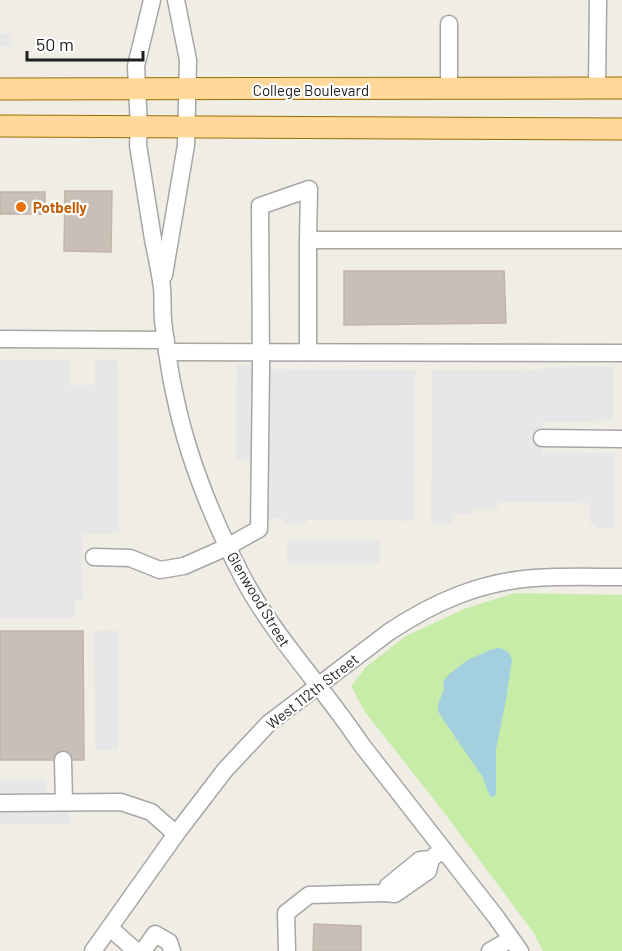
<svg xmlns="http://www.w3.org/2000/svg" width="622" height="951" viewBox="0 0 622 951" font-family="Barlow,sans-serif">
<style>
.grass{fill:#c6eca8}
.parking{fill:#e7e7e7}
.water{fill:#a3cfdf}
.building{fill:#c8bfb7;stroke:#c2b4a6;stroke-width:1.5}
.lines{fill:none;stroke-linecap:round;stroke-linejoin:round}
.minor-casing{stroke:#a6a6a6;stroke-width:19}
.major-casing{stroke:#996e00;stroke-width:23}
.minor{stroke:#fff;stroke-width:16}
.major{stroke:#ffd89a;stroke-width:21}
.food-dot{fill:#e8710a;stroke:#fff;stroke-width:2}
.labels{text-anchor:middle;dominant-baseline:central;stroke-width:4.5;stroke-linejoin:round;paint-order:stroke}
.street-label{font-size:15px;fill:#1f1f1f;stroke:#fff}
.food-label{font-size:15px;font-weight:bold;fill:#c56008;stroke:#fff;text-anchor:start}
</style>
<rect width="100%" height="100%" fill="#f0ede4"/>
<path class="grass" d="M515,593L622,595V951H543L533,932L446,815L365,712L351,686L366,667L406,636L464,609Z"/>
<g class="parking">
<path d="M0,33L11,34L13,47L0,46Z"/>
<path d="M69,359L70,385H95V360H117L119,533L82,534L83,600H75V618H0V360Z"/>
<path d="M237,365H261L262,369L415,370L414,521L307,520L306,524H284V519L259,518L260,460H236Z"/>
<path d="M587,366L613,367V421L603,420L588,422H542V453H615V528L600,529L590,523L589,503L498,502L497,509H473V514H453V523H431L432,370L531,371L551,367Z"/>
<path d="M287,541H381L380,563H287Z"/>
<path d="M118,630V750H95L94,631Z"/>
<path d="M0,780H46V803L69,802L71,824H0Z"/>
</g>
<path class="water" d="M497,648L503,649L509,653L512,660L506,700L496,749V795L493,797L490,796L482,776L444,721L438,711V704L444,690L443,682L449,674L468,660L490,650Z"/>
<g class="building">
<path d="M65,191H112L111,252L64,251Z"/>
<rect x="0" y="192" width="45" height="22"/>
<path d="M344,271H504L506,323L344,325Z"/>
<path d="M0,631H83L84,760H0Z"/>
<path d="M314,924L361,926V951H313Z"/>
</g>
<g class="lines">
<g class="minor-casing">
<g id="minor">
<path d="M152,0L136,66L139,127L138,145C143,176 148,207 153,239C156,255 160,271 162,288C163,298 162,309 163,320C166,345 169,371 175,396C188,460 213,520 243,578C275,638 324,688 361,744L496,917L520,951"/>
<path d="M449,24V89"/>
<path d="M597,89L598,0"/>
<path d="M164,275L186,145L188,60L176,0"/>
<path d="M0,339L166,340"/>
<path d="M167,352L622,353"/>
<path d="M308,352V240"/>
<path d="M542,438L622,439"/>
<path d="M94,557L130,558L160,570L184,566L227,547L259,529L261,369L260,206L309,189L308,240H622"/>
<path d="M63,760L64,802"/>
<path d="M0,803L121,802L151,812L176,834"/>
<path d="M385,893L395,894L428,871L431,859"/>
<path d="M110,928L136,951"/>
<path d="M93,951L176,834L225,770L269,723L389,632C434,602 480,582 534,578C563,576 593,577 622,577"/>
<path d="M143,951L155,934L169,942L172,951"/>
<path d="M287,951L286,913L309,895L385,893L388,886L420,860L431,859L443,849"/>
<path d="M490,951L511,939"/>
</g>
</g>
<g class="major-casing">
<g id="major">
<path d="M0,89L622,88"/>
<path d="M0,126L622,129"/>
</g>
</g>
<use href="#minor" class="minor"/>
<use href="#major" class="major"/>
</g>
<circle class="food-dot" cx="21" cy="207" r="6"/>
<g class="labels">
<g class="street-label">
<text x="311" y="90">College Boulevard</text>
<text transform="translate(259 599) rotate(59)">Glenwood Street</text>
<text transform="translate(312 691) rotate(-38)">West 112th Street</text>
</g>
<g class="food-label">
<text x="33" y="207">Potbelly</text>
</g>
</g>
<path d="M27 51v9h116v-9" fill="none" stroke="#1f1f1f" stroke-width="3"/>
<text x="36" y="51" font-size="18" fill="#1f1f1f" stroke="#ffffff" stroke-width="4.5" paint-order="stroke">50 m</text>
</svg>
